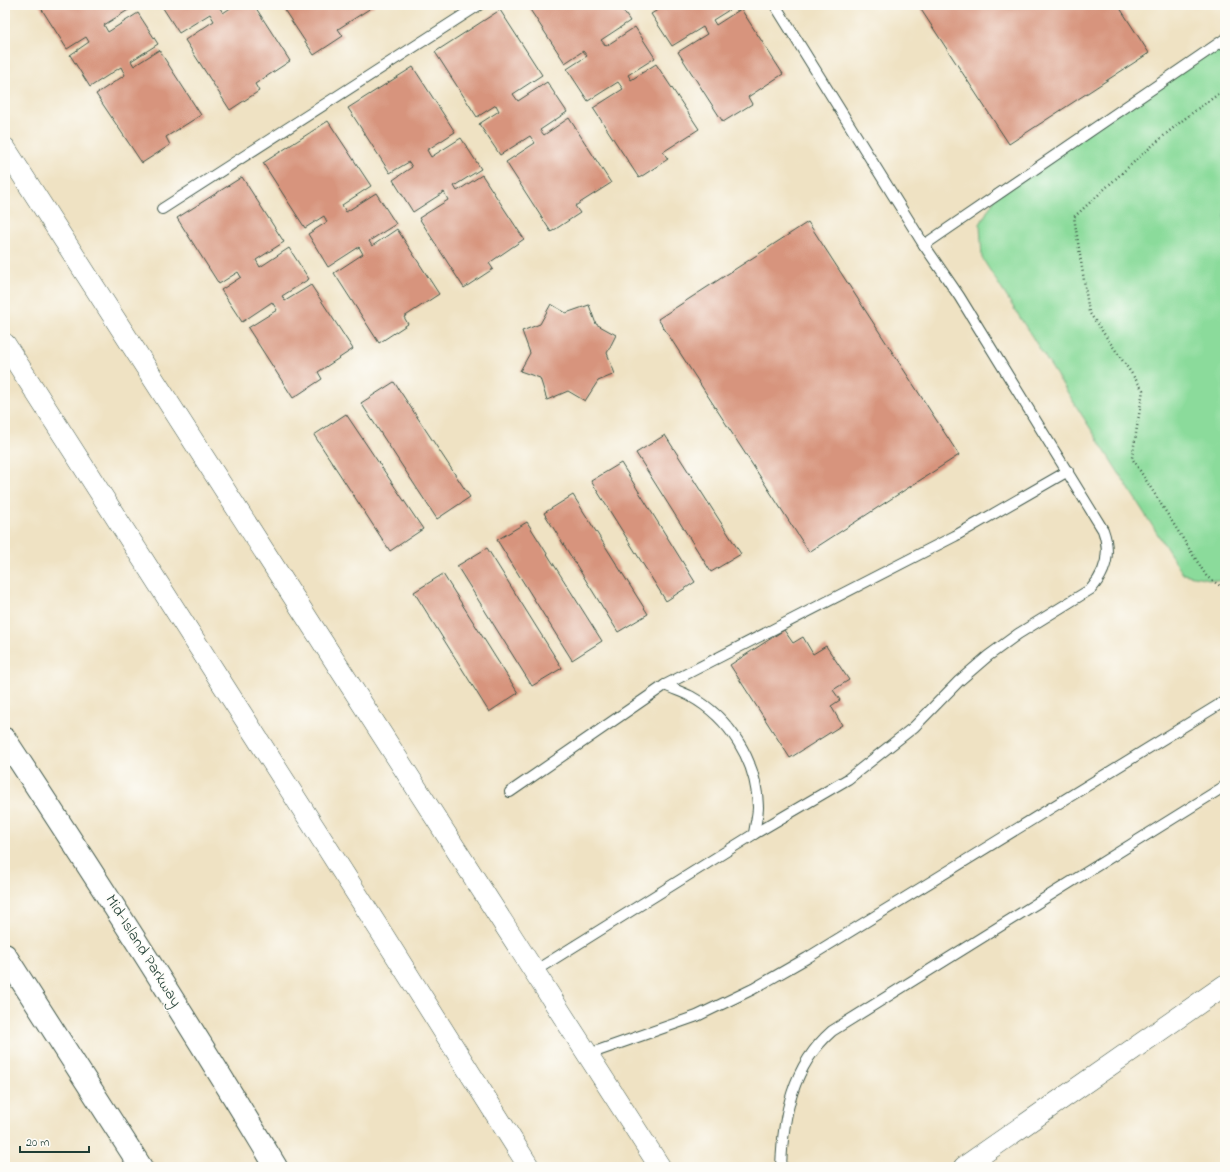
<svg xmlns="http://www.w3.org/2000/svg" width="1230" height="1172" viewBox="0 0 1230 1172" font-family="'Indie Flower',sans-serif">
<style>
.green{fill:#8bdb9b;stroke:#558c68}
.building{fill:#d7947d}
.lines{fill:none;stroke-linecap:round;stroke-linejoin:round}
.lane-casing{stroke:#3e5649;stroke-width:12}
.street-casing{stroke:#3e5649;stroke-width:22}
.highway-casing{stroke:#3e5649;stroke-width:24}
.path{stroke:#3e5649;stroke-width:2.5;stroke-dasharray:1 3;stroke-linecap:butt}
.lane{stroke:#fff;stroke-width:10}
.street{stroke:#fff;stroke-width:21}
.highway{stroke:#fff;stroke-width:22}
.labels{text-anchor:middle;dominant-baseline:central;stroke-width:3;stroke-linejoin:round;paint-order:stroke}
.street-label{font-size:16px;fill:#1f3d34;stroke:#fdfcf7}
</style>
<rect width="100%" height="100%" fill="#fdfcf7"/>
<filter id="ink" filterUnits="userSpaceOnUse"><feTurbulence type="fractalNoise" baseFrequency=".025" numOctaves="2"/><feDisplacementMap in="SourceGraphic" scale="8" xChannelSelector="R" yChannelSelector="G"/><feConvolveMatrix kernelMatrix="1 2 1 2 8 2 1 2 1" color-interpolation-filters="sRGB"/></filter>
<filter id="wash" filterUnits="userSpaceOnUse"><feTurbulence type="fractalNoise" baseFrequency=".012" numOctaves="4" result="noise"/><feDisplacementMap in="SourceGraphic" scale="16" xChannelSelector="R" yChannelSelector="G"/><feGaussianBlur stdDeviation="0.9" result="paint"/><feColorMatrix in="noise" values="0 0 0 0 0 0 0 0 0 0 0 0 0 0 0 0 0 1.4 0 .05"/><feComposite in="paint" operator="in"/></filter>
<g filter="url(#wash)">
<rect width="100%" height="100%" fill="#efe2c3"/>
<path class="green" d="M1225,41V582L1183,574L982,258L980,224L999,191Z"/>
<g id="blocks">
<g class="building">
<path d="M39,5H132L133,7L104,25L108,32L138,13L158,44L131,61L134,66L159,50L201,115L166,137L170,145L142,163L96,94L125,75L121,67L90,87L70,55L89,42L86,37L67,49Z"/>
<path d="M161,5H224L220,8L223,13L235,5H254L290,61L255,84L259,91L230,110L185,40L214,21L210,14L179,33Z"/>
<path d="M281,5H373L374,6L338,29L343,36L314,55Z"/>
<path d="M527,5H619L630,21L601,40L606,46L635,27L655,58L628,75L631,80L656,64L699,129L663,152L668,159L639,178L593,108L623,89L618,82L588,101L567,69L587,56L583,51L565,63Z"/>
<path d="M666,5H737L713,20L716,25L741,9L783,74L748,97L752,104L723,122L678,52L707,34L703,27L672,46L651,14Z"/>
<path d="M918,5H1118L1149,53L1009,144Z"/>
<path d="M500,10L542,75L513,94L518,101L547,82L567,112L540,130L544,135L569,118L611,183L575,206L580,213L551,232L506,162L535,143L530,136L500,155L479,124L499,111L496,105L477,117L435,52Z"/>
<path d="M413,67L455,132L427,150L431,157L461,138L481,169L454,186L457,191L482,175L524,239L489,263L493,269L464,288L419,218L448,200L444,192L413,212L393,180L412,167L409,162L390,173L348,108Z"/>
<path d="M328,121L371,186L342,205L346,212L376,193L396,224L369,241L372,246L397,229L439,294L404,317L408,324L379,343L334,273L363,254L359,247L328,267L308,234L327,222L324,216L305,228L263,163Z"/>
<path d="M242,177L284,242L256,260L260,267L289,248L309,279L282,296L285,301L311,285L353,349L318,372L322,379L293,398L248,328L277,310L272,302L242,322L221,290L241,277L238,272L219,284L177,218Z"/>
<path d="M808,222L959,455L809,552L658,319Z"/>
<path d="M551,304L566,313L589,305L596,324L616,335L607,353L615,374L598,381L585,401L568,391L547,400L540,378L520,371L530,353L522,331L540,324Z"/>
<path d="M394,382L470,497L437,519L361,403Z"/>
<path d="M346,414L423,529L390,551L314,435Z"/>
<path d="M665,435L741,554L711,572L636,453Z"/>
<path d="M621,463L695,582L666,601L591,481Z"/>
<path d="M573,495L648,614L618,632L544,513Z"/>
<path d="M527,522L602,641L572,660L497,540Z"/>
<path d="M487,548L562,668L532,686L457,566Z"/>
<path d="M443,574L518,693L489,712L414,592Z"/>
<path d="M784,630L793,643L803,637L813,654L826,646L849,680L833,690L840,700L831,706L842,725L790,758L730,665Z"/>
</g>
</g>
</g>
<g filter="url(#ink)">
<use href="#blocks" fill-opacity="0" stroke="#3e5649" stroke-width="1"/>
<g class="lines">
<g class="lane-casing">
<g id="lane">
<path d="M162,209L479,5"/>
<path d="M924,245L1225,39"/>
<path d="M665,685C673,689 682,692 690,696C730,718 757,761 758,807C758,815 755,825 754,834"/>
<path d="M510,792L665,685L955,536L1068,471"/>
<path d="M533,972L754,834L848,779L914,727L959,681L988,656L1018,634L1091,589C1107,571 1111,552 1103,530L959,296L924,245L775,5"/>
<path d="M586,1055L697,1016L753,989L807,958L1225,701"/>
<path d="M781,1167C783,1116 792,1066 832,1031L1225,786"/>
</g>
</g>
<g class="street-casing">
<g id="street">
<path d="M5,148L660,1167"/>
<path d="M5,344L383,935L529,1167"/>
<path d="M964,1167L1225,985"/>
</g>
</g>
<g class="highway-casing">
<g id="highway">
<path d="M5,739C98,880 189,1022 276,1167"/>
<path d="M5,955L141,1167"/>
</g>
</g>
<path class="path" d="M1225,90C1170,125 1123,173 1074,217L1089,312L1143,390L1132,458L1207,577L1225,589"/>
<use href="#lane" class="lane"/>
<use href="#street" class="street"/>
<use href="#highway" class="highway"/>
</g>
</g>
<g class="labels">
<g class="street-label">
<text transform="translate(143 951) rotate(58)">Mid-Island Parkway</text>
</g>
</g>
<rect width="1230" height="1172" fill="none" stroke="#fdfcf7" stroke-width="20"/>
<path d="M20 1146v6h69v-6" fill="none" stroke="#1f3d34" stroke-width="2"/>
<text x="26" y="1146" font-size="12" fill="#1f3d34" stroke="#fdfcf7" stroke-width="3" paint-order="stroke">20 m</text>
</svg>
